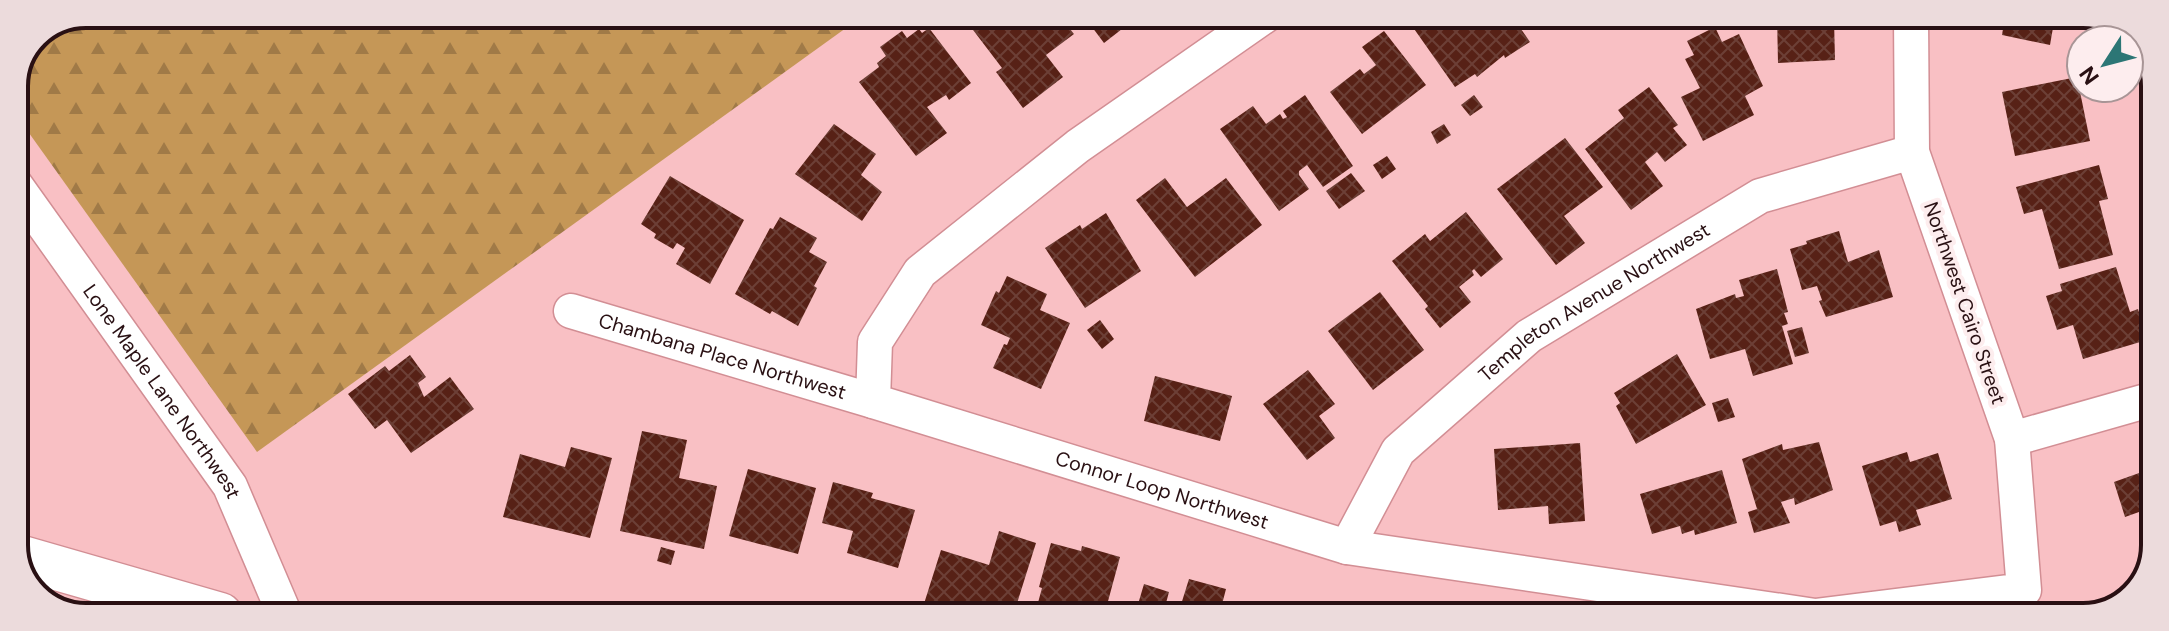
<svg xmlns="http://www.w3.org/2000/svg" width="2169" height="631" viewBox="0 0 2169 631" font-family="'DM Sans',sans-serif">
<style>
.forest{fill:url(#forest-firs)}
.building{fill:url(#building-cross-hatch)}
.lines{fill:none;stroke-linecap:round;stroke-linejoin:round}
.minor-casing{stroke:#d28e94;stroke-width:37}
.secondary-casing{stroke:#d28e94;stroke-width:47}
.minor{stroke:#fff;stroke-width:34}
.secondary{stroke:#fff;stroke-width:44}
.labels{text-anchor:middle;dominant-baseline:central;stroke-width:8;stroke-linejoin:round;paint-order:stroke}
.street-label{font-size:20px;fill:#291013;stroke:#fdedee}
.rim{fill:none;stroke:#291013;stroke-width:4}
</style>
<defs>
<pattern id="forest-firs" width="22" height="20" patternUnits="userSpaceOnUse" patternTransform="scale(2)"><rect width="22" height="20" fill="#c59757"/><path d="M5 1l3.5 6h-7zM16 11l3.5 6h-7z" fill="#a07a47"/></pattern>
<pattern id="building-cross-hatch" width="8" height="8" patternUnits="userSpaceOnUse" patternTransform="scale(2)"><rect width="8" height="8" fill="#572116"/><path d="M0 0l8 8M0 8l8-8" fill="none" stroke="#6c3f36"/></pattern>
</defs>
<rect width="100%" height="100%" fill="#f9c0c4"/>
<path class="forest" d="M86,14L864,15L257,452L14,112V85L35,35Z"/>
<g class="building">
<path d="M985,15H1059L1074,34L1046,55L1063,77L1023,108L996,72L1002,68L970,26Z"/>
<path d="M1083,15H1140L1104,43Z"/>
<path d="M1405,16H1512L1530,42L1505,58L1504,55L1477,77L1475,74L1455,87Z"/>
<path d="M1777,16H1853V19H1834L1835,60L1778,63Z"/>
<path d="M2005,16H2055L2050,45L2002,35Z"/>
<path d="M1715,27L1722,42L1739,34L1763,86L1745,96L1754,115L1703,141L1681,97L1700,88L1685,59L1694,55L1687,41Z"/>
<path d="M929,28L971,83L949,100L946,95L927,107L947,133L916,156L859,82L879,67L877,63L886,56L880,47L902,31L907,38L919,29L922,33Z"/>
<path d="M1384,31L1426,85L1362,134L1330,92L1360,69L1364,74L1376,65L1362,47Z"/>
<path d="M2077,77L2090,141L2015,156L2002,92Z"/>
<path d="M1649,87L1678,125L1673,128L1687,145L1665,162L1657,152L1645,162L1663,186L1631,210L1585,149L1624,118L1618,110Z"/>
<path d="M1305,95L1353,166L1323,187L1307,165L1299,171V175L1309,189L1279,211L1220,129L1253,106L1266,124L1280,114L1283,119L1287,117L1283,111Z"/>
<path d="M1474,95L1483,107L1470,116L1461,105Z"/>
<path d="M834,124L876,154L861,175L882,192L862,221L795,174Z"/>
<path d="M1444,124L1451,135L1437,144L1431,132Z"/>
<path d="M1565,138L1603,187L1564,216L1585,243L1556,265L1497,189Z"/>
<path d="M1387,156L1396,169L1382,179L1373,165Z"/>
<path d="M2099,165L2108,199L2099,201L2113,255L2059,269L2042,209L2024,214L2016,187Z"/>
<path d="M1351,173L1365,191L1339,209L1326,191Z"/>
<path d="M670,176L744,220L710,284L676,264L685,248L677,243L673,249L654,238L656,234L641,224Z"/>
<path d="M1165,178L1187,207L1226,178L1262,225L1195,277L1136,200Z"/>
<path d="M1466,212L1503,259L1481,277L1474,269L1472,271L1474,275L1459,287L1471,302L1440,328L1425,309L1428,306L1392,261L1425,234L1430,241Z"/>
<path d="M1106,213L1141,271L1085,308L1045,248L1080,225L1082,229Z"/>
<path d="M780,217L817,238L809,252L827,262L814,286L817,288L798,326L772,311L770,314L735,294L770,228L773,229Z"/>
<path d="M1839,231L1848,262L1879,250L1893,297L1826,317L1819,301L1822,300L1817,286L1802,290L1790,249L1807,244L1806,241Z"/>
<path d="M2116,267L2130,312L2138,309L2147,340L2083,359L2073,325L2057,330L2046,296L2062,291L2060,284Z"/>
<path d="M1777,269L1788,312L1784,313L1788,324L1782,326L1793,364L1753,376L1745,349L1710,359L1696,309L1735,294L1736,298L1744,296L1739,280Z"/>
<path d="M1007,276L1047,294L1040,310L1070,323L1041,389L993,368L1004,344L1007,345L1010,338L981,325L996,291L999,293Z"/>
<path d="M1380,292L1424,350L1373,390L1328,331Z"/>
<path d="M1100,320L1114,339L1102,349L1087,330Z"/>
<path d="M1802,327L1809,353L1795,357L1787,331Z"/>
<path d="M1677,354L1706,405L1636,444L1616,406L1620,403L1614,393Z"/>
<path d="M410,355L426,377L418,383L424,397L450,377L474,409L411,453L387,420L375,429L348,394L385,366L389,371Z"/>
<path d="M1308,370L1335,404L1319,416L1335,438L1307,460L1263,404Z"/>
<path d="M1155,376L1232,396L1220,441L1144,421Z"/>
<path d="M1728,398L1735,417L1718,422L1712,403Z"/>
<path d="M642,431L687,440L679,478L717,486L704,549L620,531Z"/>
<path d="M1819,442L1833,490L1795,505L1794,498L1781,502L1790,523L1754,533L1748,512L1757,509L1742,459L1782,444L1783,450Z"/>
<path d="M1580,443L1585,521L1549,524L1548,506L1498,510L1494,449Z"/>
<path d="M571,447L612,458L590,538L503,517L520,454L565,467Z"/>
<path d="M1907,452L1910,462L1938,453L1952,499L1916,510L1921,525L1899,532L1896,521L1880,526L1862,466Z"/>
<path d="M2153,468V507L2125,517L2114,482Z"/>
<path d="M748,469L816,488L798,554L729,536Z"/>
<path d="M1722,470L1737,523L1695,535L1694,530L1682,534L1680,526L1652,534L1640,494Z"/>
<path d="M833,482L873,493L871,498L915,510L898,568L847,553L853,531L822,523Z"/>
<path d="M999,531L1036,543L1013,616H940L922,610L941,550L989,565Z"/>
<path d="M1051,543L1081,551L1082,546L1120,557L1104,616H1056L1036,610L1042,588L1039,587Z"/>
<path d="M661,547L675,551L671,565L657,561Z"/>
<path d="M1189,579L1226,589L1219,616H1129L1131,610L1136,611L1144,584L1169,592L1166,603L1176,606L1175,610L1179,611Z"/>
<path d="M1294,608L1322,615V616H1292Z"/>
</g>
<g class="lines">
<g class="minor-casing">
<g id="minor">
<path id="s1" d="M1266,15L1078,146L920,272L875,342L873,401L1347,547L1815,616L2024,590L2012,439L1912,152L1911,16"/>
<path id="s2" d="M14,183L230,486L285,615"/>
<path id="s3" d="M571,311L873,401"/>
<path d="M2012,439L2153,399"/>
<path id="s4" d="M1347,547L1398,451L1529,336L1760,196L1912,152"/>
</g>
</g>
<g class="secondary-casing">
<path id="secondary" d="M15,556L220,615"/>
</g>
<use href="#minor" class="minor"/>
<use href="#secondary" class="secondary"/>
</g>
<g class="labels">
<g class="street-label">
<text stroke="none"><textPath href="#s4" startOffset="356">Templeton Avenue Northwest</textPath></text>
<text transform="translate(1965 303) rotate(71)">Northwest Cairo Street</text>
<text stroke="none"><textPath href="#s3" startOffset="158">Chambana Place Northwest</textPath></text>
<text stroke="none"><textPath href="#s2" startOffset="256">Lone Maple Lane Northwest</textPath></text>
<text stroke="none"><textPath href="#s1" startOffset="876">Connor Loop Northwest</textPath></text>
</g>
</g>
<path d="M0 0H2169V631H0ZM86 28H2083A58 58 0 0 1 2141 86V545A58 58 0 0 1 2083 603H86A58 58 0 0 1 28 545V86A58 58 0 0 1 86 28Z" fill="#ecdbdc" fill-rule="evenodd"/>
<path class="rim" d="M86 28H2083A58 58 0 0 1 2141 86V545A58 58 0 0 1 2083 603H86A58 58 0 0 1 28 545V86A58 58 0 0 1 86 28Z"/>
<g transform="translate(2105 64) rotate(234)"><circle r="38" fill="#fdedee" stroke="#a89596" stroke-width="2"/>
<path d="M0-6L14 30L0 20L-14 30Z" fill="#2c7675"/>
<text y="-12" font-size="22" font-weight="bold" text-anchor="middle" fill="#291013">N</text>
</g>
</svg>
